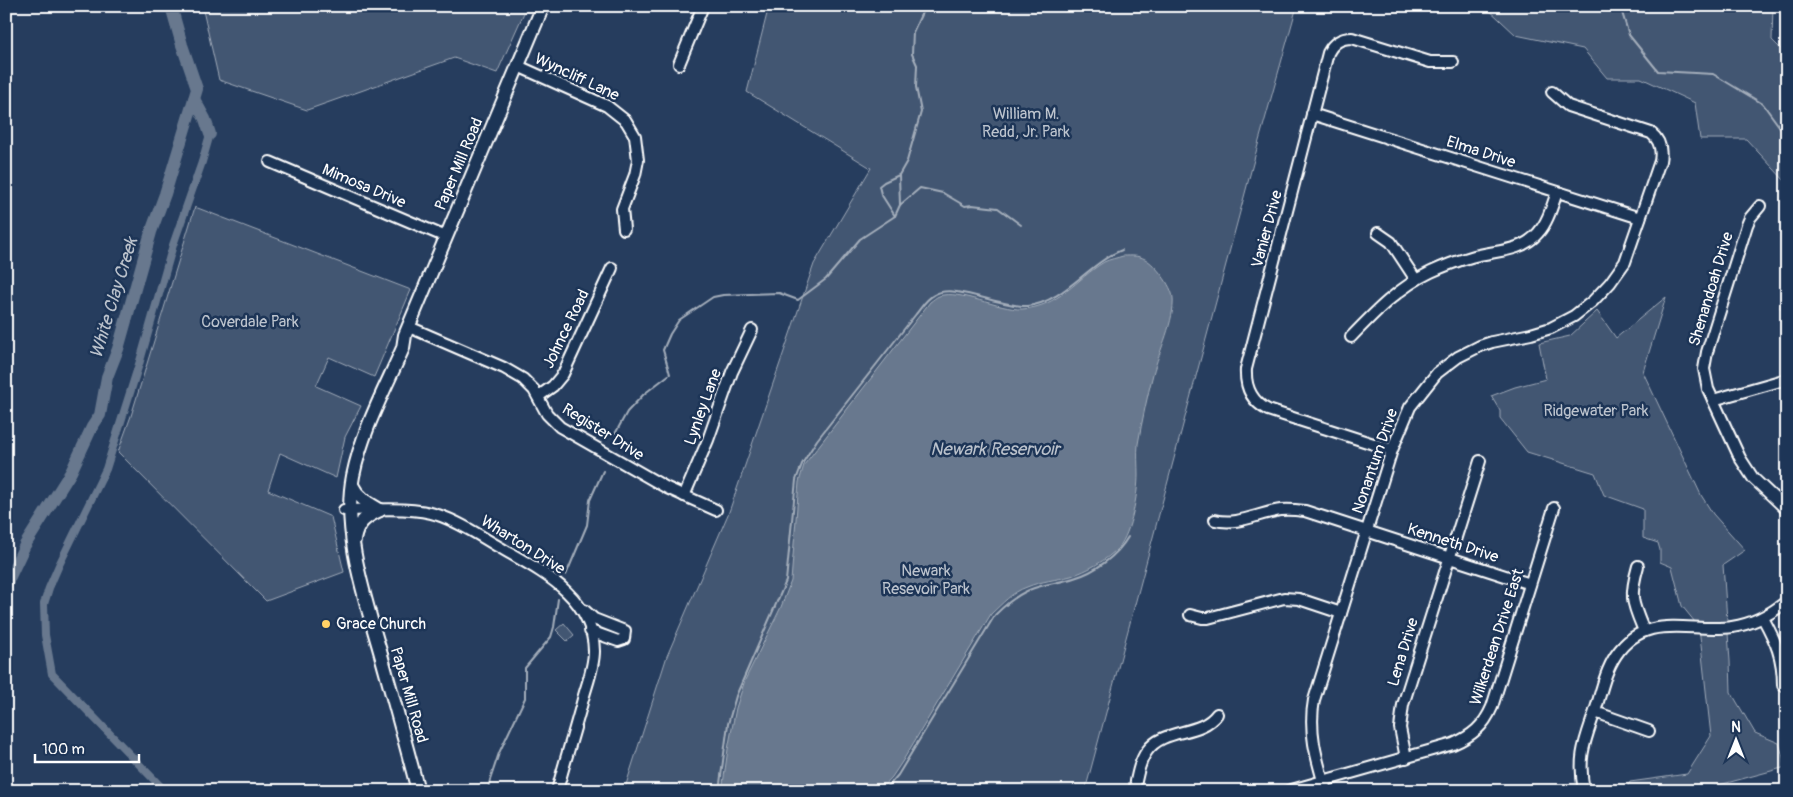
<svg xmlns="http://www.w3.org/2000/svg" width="1793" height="797" viewBox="0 0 1793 797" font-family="Pangolin,sans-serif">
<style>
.green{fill:#425672;stroke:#a0aab8}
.water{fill:#67788e;stroke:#a4aebb}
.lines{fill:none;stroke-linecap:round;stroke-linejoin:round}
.stream{stroke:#a4aebb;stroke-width:2}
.canal{stroke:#67788e;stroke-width:8}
.river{stroke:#67788e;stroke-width:12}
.minor-casing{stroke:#fff;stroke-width:14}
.major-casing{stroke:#fff;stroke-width:16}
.minor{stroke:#1d3557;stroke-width:10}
.major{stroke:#1d3557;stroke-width:12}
.poi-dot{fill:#ffd166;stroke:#1d3557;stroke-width:2}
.labels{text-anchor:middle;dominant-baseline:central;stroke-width:5;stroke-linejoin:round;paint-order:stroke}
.street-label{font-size:16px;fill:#fff;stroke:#1d3557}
.park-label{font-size:16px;fill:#bdc4ce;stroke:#1d3557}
.poi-label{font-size:16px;fill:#fff;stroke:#1d3557;text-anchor:start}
.water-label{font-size:18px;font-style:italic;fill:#bbc2cc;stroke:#1d3557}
</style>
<rect width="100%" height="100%" fill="#263d5e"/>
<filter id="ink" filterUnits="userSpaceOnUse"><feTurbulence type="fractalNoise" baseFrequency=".02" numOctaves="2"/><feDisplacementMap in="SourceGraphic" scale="10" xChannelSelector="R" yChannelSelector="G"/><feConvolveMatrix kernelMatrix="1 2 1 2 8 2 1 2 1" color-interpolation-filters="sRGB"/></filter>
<g filter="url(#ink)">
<g class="green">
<path d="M202,6H527L497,73L454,58L307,110L219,80Z"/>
<path d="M769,6H1297L1259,141L1085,791H624L667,656L729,512L814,264L871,168L747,92Z"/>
<path d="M1485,6H1773L1772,40L1787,55V188L1786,182L1746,139H1700L1695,103L1641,78H1607L1583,49L1516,35Z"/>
<path d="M195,207L411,290L374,377L329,357L316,386L361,406L345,437L336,478L280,453L268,490L331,517L344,572L266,601L118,452L131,416Z"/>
<path d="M1787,265V311L1780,308Z"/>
<path d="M1666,297L1643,372L1701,495L1713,514L1745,550L1723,565L1730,661L1731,692L1755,733L1779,743L1786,767L1697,791H1625L1630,782L1687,774L1711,736L1699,627L1682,606L1672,567L1660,562V550L1658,543L1643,538V509L1604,495L1595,473L1527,452L1500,418V411L1491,396L1515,387L1546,379L1539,343L1570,336L1597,311L1616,338Z"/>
<path d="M564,623L574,635L567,641L556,630Z"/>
</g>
<path class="water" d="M1123,256C1130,256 1138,255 1145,259C1155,264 1172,286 1173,298C1175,319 1159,352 1153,374C1147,397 1142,421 1138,444C1137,454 1138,465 1138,475C1138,494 1131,532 1119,547C1107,560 1087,571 1071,576C1056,580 1041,581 1027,587C1012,592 1002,604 991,614L902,762L892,777L879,791H722L728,749L736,708L745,680L781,607L791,581L799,482L804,465L930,302C933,300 936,297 939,296C959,289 999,310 1022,309C1059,307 1076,279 1104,262C1110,259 1117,258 1123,256Z"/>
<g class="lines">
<g class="stream">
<path d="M1620,6L1629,35L1658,71L1713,74L1763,104L1787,137"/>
<path d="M900,205L920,188L943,193L965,206L972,205L998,208L1021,225"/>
<path d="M895,216L881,194L879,186L884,182L899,175"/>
<path d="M615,434L627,412L644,394L670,374L663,350L670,334L679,320L713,297L723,295L779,293L798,300L826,279L860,239L895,216L900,205L899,175L907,161L921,112L916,87L917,65L912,54L913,32L925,6"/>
<path d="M566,575L587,525L590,500L603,471"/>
<path d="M488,791L490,780L499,753L525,698V668L551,637L554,627L558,599"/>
<path d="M719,791L728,724L736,696L786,581L796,480L802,464L817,440L916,314C921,308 926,299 934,295C953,282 1001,308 1027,306C1065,302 1088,263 1122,250"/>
<path d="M884,791L898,775L995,615C1005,605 1015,596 1029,590C1043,584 1059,583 1074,578C1095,572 1117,556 1128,537"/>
</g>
<path class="canal" d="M165,791L52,674L45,635L44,604L49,588L59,565L106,469L140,361L173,245L202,162L210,134"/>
<g class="river">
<path d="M194,99L205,119L210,134"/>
<path d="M6,585L25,545L71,472L92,427L100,415L107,377L118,349L151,232L165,194L197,89L182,45L171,6"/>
</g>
<g class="minor-casing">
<g id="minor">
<path d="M679,64L703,6"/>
<path d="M518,66L607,106L626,121L635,136L638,160L635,175L622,209L624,229"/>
<path d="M1312,114L1640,218"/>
<path d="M270,162L446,237"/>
<path d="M1760,206L1750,218L1747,225L1707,352L1704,369L1708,389L1740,458L1753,478L1787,510"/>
<path d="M1378,233L1391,242L1416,280"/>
<path d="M409,327L504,368L523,379L534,390L547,414L560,427L667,488L716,510"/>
<path d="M1351,337C1375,312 1399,287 1431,272C1444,266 1457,261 1471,257C1494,250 1521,253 1538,233C1548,222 1552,206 1557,192"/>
<path d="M539,396L553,386L563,374L612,268"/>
<path d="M1713,400L1787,379"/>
<path d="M1392,450L1268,410C1251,401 1245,387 1246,369L1328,53C1333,43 1340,38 1352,38L1430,62H1453"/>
<path d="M684,496L708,440L732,372L752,330"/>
<path d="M344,510C371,510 413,506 438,515C460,522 480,536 499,547C540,571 593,595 594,651C594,667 587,684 583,699C575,730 565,760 557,791"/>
<path d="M1215,520C1238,526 1258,513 1281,510C1289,509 1297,510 1305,511L1530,584"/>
<path d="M1638,566C1629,598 1632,602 1644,631"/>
<path d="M584,610L594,619L622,630L625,631L624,639L618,641L590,631"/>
<path d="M1190,615L1202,618H1208L1284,598L1299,599L1341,613"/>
<path d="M1763,618C1776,642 1783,657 1783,685"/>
<path d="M1595,712L1649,731"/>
<path d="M1406,758L1400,728L1403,705L1480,461"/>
<path d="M1134,791C1137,777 1139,762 1147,751C1164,727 1200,737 1217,714"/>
<path d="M1288,791L1453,744C1472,736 1484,726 1492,707L1554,508"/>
<path d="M1326,791C1317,760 1308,732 1314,700L1392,450L1410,407L1437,373L1458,357L1480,346L1492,342L1531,334L1551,328L1574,316L1593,301L1610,283L1625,262L1660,161C1662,150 1660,140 1651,133L1568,106L1552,92"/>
<path d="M1584,791C1577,753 1586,740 1597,705C1602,688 1606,670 1616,655C1646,611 1690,633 1732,627C1753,624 1771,614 1787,601"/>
</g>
</g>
<g class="major-casing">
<g id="major">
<path d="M352,485C358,498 368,503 380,510"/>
<path d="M354,540C357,523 365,517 380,510"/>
<path d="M418,791C406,744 393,698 380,651C365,598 342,531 353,476C362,431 385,389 403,348L405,335L543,6"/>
</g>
</g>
<use href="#minor" class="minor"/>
<use href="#major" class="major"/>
</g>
</g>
<circle class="poi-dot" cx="326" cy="624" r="5"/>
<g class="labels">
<g class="street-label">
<text transform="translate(577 77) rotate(25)">Wyncliff Lane</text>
<text transform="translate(1481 152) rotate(18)">Elma Drive</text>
<text transform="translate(459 164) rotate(-67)">Paper Mill Road</text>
<text transform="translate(364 186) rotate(23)">Mimosa Drive</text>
<text transform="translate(1267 229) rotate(-75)">Vanier Drive</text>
<text transform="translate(1711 289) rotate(-73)">Shenandoah Drive</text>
<text transform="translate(566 329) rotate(-64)">Johnce Road</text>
<text transform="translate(703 407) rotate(-70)">Lynley Lane</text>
<text transform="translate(603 432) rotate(32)">Register Drive</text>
<text transform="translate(1375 461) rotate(-71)">Nonantum Drive</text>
<text transform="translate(1453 543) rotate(18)">Kenneth Drive</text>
<text transform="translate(523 545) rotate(32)">Wharton Drive</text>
<text transform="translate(1497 637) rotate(-72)">Wilkerdean Drive East</text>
<text transform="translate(1403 652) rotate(-73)">Lena Drive</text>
<text transform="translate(409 695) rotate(74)">Paper Mill Road</text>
</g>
<g class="park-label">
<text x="1026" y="114">William M.<tspan x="1026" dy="18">Redd, Jr. Park</tspan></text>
<text x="250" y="322">Coverdale Park</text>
<text x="1596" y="411">Ridgewater Park</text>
<text x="926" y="571">Newark<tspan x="926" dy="18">Resevoir Park</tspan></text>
</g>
<g class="poi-label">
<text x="336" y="624">Grace Church</text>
</g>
<g class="water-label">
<text transform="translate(114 298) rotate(-73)">White Clay Creek</text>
<text x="995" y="449">Newark Reservoir</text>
</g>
</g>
<rect width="1793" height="797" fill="none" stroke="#1d3557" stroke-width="25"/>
<rect x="12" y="12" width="1768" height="772" fill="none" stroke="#fff" stroke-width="2" filter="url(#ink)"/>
<g transform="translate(1736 740)" stroke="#1d3557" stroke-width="4" paint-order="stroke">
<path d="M0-4L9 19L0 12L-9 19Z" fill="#ffffff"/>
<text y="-8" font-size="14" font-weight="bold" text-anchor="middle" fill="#ffffff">N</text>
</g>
<path d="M35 754v8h104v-8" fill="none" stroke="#ffffff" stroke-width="2.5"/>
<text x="42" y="754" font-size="15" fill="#ffffff" stroke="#1d3557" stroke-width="4" paint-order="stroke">100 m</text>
</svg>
